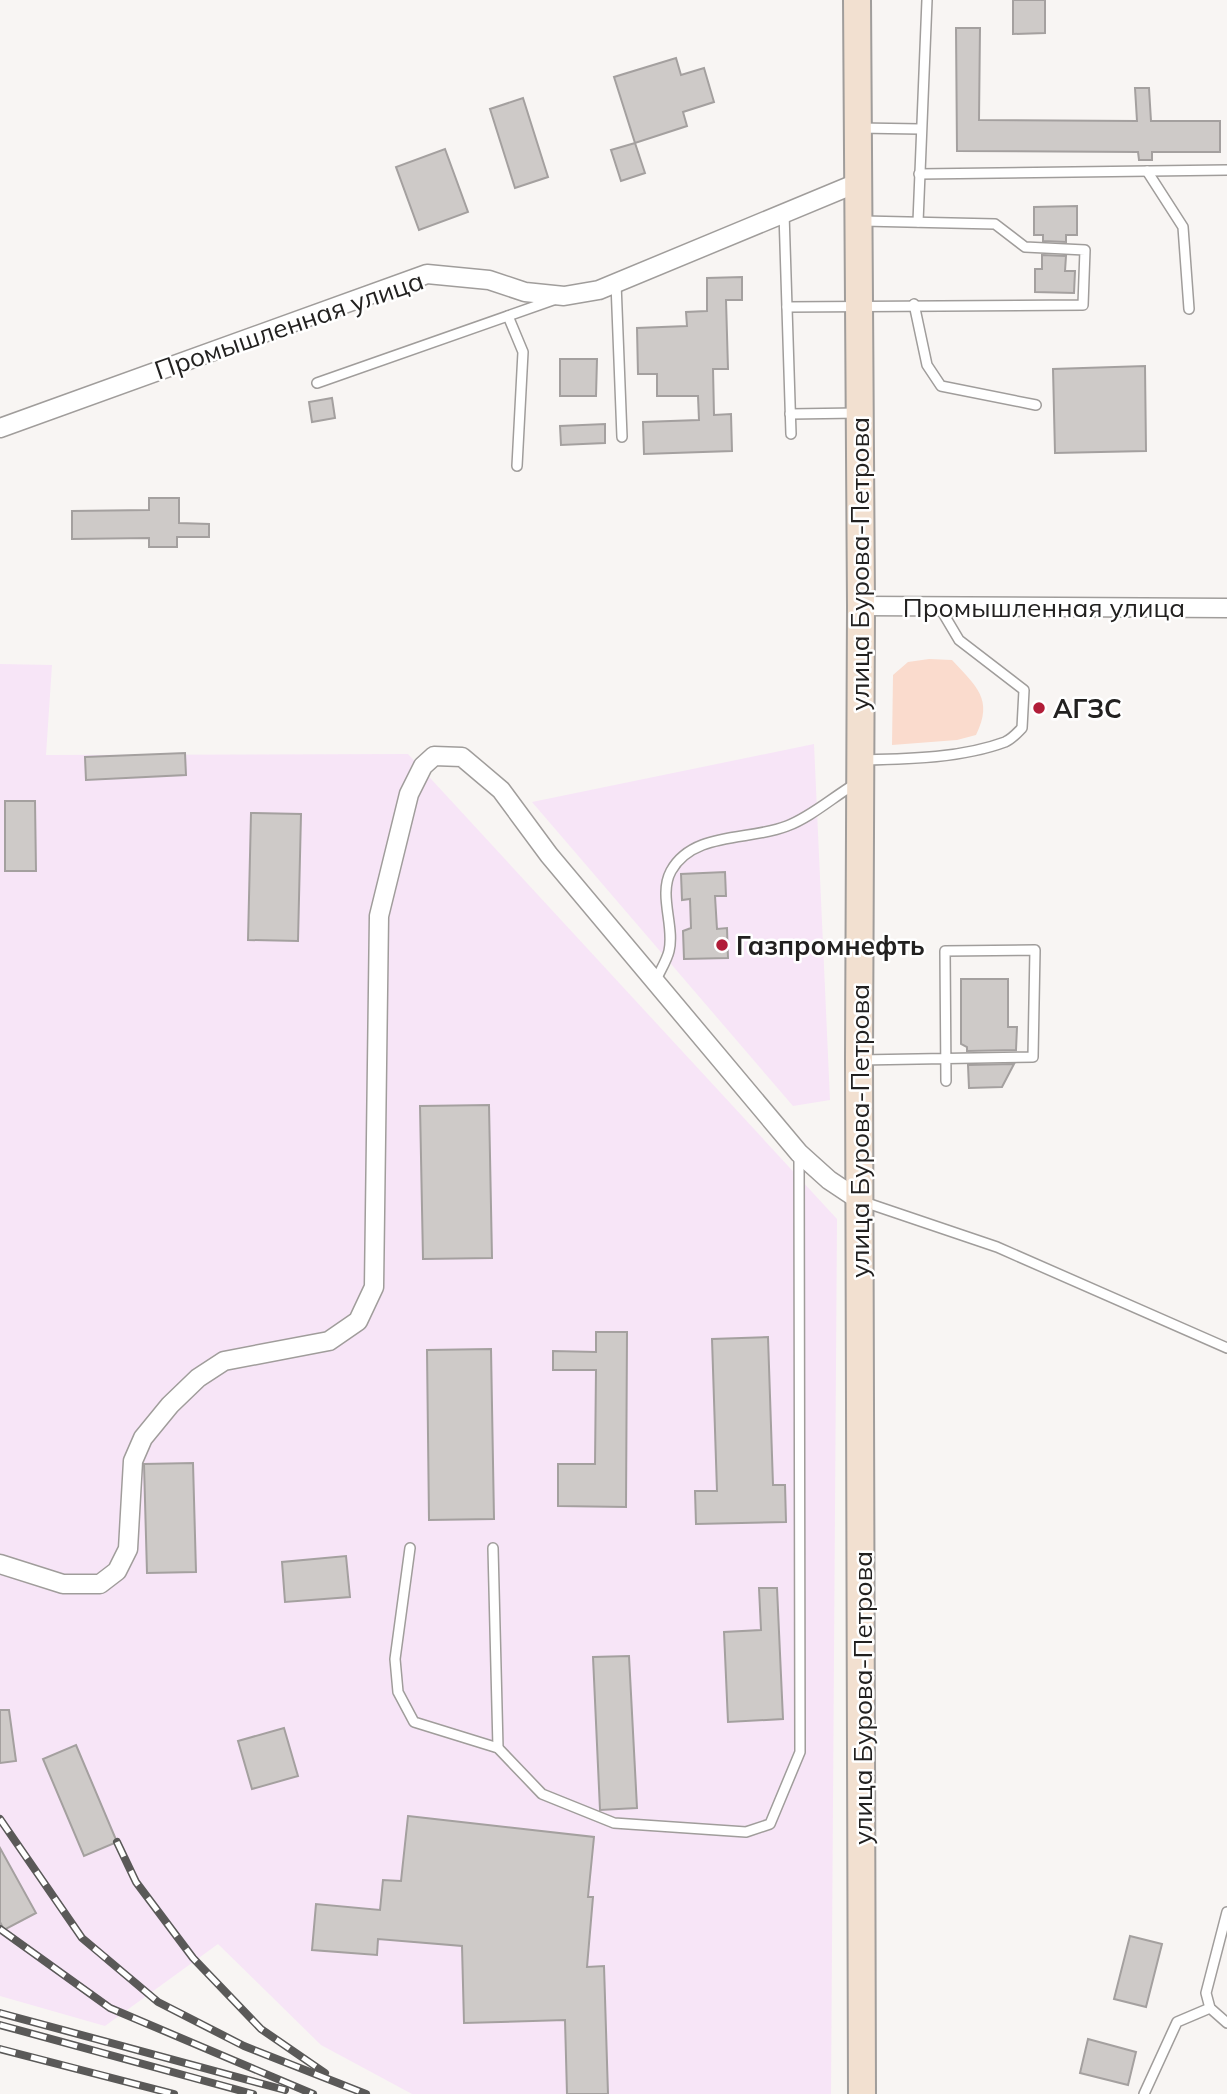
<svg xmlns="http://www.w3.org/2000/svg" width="1227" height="2094" viewBox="0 0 1227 2094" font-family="Mulish,sans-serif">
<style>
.industrial{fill:#f7e5f7}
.green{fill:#fadbcd}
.building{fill:#cecac8;stroke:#a4a09f;stroke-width:2}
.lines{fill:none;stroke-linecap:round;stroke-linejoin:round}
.service-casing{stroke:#a09d9b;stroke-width:12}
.minor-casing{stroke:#a09d9b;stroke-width:21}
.secondary-casing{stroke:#a09d9b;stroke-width:30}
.service{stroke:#fff;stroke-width:9}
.minor{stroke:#fff;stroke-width:18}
.secondary{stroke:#f2e0d0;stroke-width:26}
.rail-casing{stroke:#5a5958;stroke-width:8}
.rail{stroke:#fff;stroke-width:5;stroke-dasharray:16;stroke-linecap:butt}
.poi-dot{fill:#b11d38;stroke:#fff;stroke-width:2.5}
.labels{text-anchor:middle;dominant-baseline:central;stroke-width:5;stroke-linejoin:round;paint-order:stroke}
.street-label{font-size:26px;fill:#222120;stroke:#fff}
.poi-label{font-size:26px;font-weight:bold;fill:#222120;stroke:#fff;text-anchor:start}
</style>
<rect width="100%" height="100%" fill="#f8f5f3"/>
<g class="industrial">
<path d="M0,664L52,665L46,755L408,754L837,1219L831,2094H412L321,2045L218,1944L105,2026L0,1996Z"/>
<path d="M814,744L830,1100L793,1106L532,802Z"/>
</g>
<path class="green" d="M929,659L952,660C976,686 994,699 976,735L957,740L892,745L893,675L908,662Z"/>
<g class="building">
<path d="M1013,0H1045V33L1013,34Z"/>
<path d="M956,28H980L979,120L1137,121L1135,88H1149L1151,121H1220V152H1152V160H1139L1138,152L957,151Z"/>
<path d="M676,58L681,75L704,68L714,102L683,112L687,126L635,143L614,77Z"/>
<path d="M523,98L548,177L515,188L490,109Z"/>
<path d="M635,143L645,173L621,181L611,150Z"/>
<path d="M445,149L468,212L419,230L396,167Z"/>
<path d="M1077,206V235H1066V242L1043,241V235H1034V207Z"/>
<path d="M1042,255L1066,256L1065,271H1075L1074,293L1035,292V269H1042Z"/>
<path d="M742,277V300H726L728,369H713L714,415L731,414L732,451L644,454L643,422L699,420L698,396H657V374H638L637,328L687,326L686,312L707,311V278Z"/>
<path d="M560,359H597L596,396H560Z"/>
<path d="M1145,366L1146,451L1055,453L1053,369Z"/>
<path d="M332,398L335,418L312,422L309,402Z"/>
<path d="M605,424V443L561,445L560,426Z"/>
<path d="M149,498H179V523L209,524V537H177V547H149V538L72,539V511L149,510Z"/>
<path d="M185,753L186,775L86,780L85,757Z"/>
<path d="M5,801H35L36,871H5Z"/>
<path d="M251,813L301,814L298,941L248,940Z"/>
<path d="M725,872L726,896H715L717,929L727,928L728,958L684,959L683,931L691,928L690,899L682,900L681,874Z"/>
<path d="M961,979H1008V1027H1017L1016,1050L967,1051V1047L961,1044Z"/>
<path d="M1014,1064L1002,1087L969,1088L968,1065Z"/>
<path d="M489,1105L492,1258L423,1259L420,1106Z"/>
<path d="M596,1332H627L626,1507L558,1506V1464H595L596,1370H553V1351L596,1352Z"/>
<path d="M768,1337L773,1485H785L786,1522L696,1524L695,1491H717L712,1339Z"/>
<path d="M491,1349L494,1519L429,1520L427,1350Z"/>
<path d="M193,1463L196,1572L147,1573L144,1464Z"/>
<path d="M346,1556L350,1597L285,1602L282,1562Z"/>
<path d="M759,1588H777L783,1719L728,1722L724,1632L761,1630Z"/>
<path d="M629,1656L637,1808L600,1810L593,1657Z"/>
<path d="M0,1710H9L16,1761L0,1763Z"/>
<path d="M284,1728L298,1776L252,1789L238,1741Z"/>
<path d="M76,1745L117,1842L84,1856L43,1759Z"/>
<path d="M408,1816L594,1837L588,1897H593L587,1967L604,1966L608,2094H567L565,2020L464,2023L462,1946L378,1939L377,1955L312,1950L316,1904L380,1910L383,1880L401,1881Z"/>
<path d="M0,1848L36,1913L4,1930L0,1922Z"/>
<path d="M1130,1936L1162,1944L1146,2007L1114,1999Z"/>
<path d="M1088,2039L1136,2052L1128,2085L1080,2073Z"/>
</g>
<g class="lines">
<g class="service-casing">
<g id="service">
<path d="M859,128L920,129"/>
<path d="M1147,171L1183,227L1189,309"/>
<path d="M919,174L1227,170"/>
<path d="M784,213L791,434"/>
<path d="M918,222L927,0"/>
<path d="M616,283L622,437"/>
<path d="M914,304L927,365L941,386L1036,405"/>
<path d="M787,307L1083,305L1085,250L1025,247L995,224L863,221"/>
<path d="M508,316L523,352L517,466"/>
<path d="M317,383L556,299"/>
<path d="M790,414L858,413"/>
<path d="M864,760C909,759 962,758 1005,742C1012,739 1017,733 1022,728L1024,690L959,640L940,608"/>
<path d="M656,980C660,971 667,960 669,951C675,926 658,895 671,871C693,831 750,841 787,826C811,817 833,797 855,784"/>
<path d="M860,1060L1033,1057L1035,950L945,951L946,1081"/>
<path d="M864,1202L997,1247L1227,1348"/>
<path d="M410,1548L395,1659L398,1692L414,1722L498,1748L542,1794L614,1823L746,1832L770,1824L800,1752L799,1155"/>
<path d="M493,1548L498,1748"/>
<path d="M1227,1912L1206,1993L1210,2008L1227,2023"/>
<path d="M1144,2094L1177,2022L1210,2008"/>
</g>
</g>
<g class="minor-casing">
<g id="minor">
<path d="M0,428L427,274L489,280L525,292L564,296L599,290L857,183"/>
<path d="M861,606L1227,608"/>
<path d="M0,1564L63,1584H100L117,1571L128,1549L133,1461L143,1438L170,1405L198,1378L224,1361L329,1341L358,1321L374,1287L379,916L409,794L423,766L434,756L462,757L501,790L549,855L799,1153L829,1180L859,1200"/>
</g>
</g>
<g class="secondary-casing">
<path id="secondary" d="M857,0L861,606L859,1060L862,2094"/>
</g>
<use href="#service" class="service"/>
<use href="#minor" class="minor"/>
<use href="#secondary" class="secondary"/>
<g class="rail-casing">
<g id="rail">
<path d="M0,1819L82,1938L158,2002L244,2046L366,2094"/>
<path d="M117,1842L136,1882L193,1958L261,2029L325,2073"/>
<path d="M0,1929L110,2008L313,2094"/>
<path d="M0,2013L285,2090"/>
<path d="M0,2025L253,2094"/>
<path d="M0,2049L174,2094"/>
</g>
</g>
<use href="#rail" class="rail"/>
</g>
<g class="poi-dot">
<circle cx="1039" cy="708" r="7"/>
<circle cx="722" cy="945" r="7"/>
</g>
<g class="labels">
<g class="street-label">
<text transform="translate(289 325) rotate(-19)">Промышленная улица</text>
<text transform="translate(859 564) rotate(-90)">улица Бурова-Петрова</text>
<text x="1044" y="607">Промышленная улица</text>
<text transform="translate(859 1131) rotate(-90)">улица Бурова-Петрова</text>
<text transform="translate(862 1698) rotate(-90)">улица Бурова-Петрова</text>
</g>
<g class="poi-label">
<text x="1053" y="708">АГЗС</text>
<text x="736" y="945">Газпромнефть</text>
</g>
</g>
</svg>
